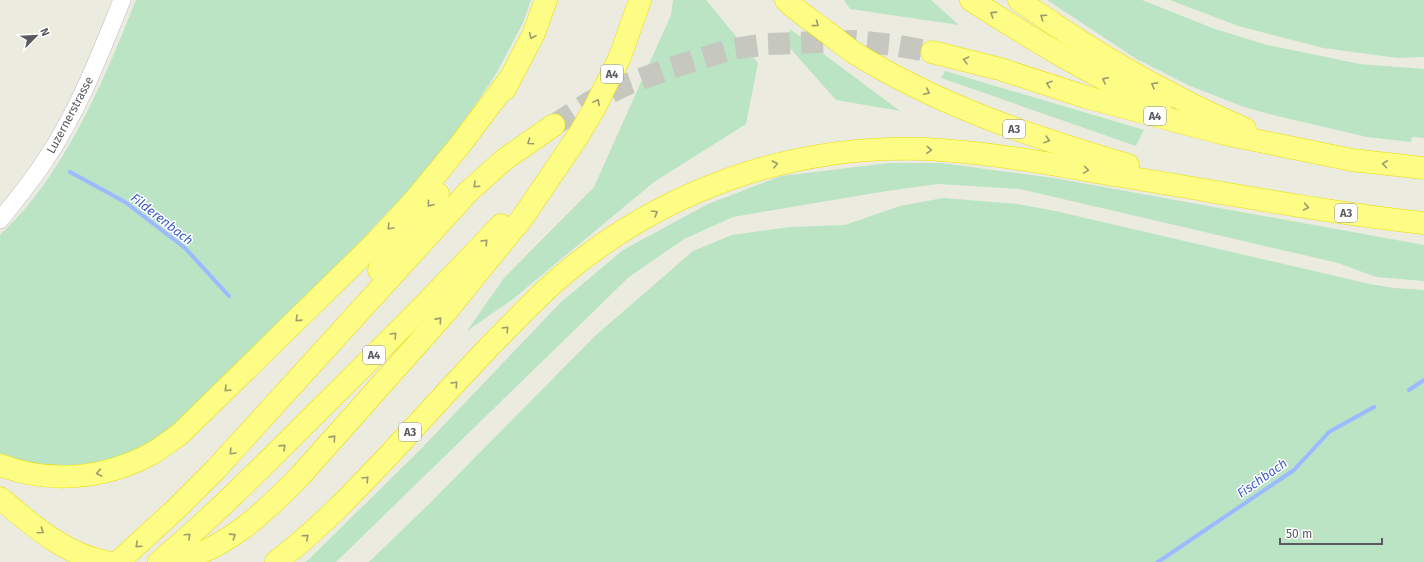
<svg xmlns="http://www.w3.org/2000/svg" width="1424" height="562" viewBox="0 0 1424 562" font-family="'Fira Sans',sans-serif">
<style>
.green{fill:#bbe4c5}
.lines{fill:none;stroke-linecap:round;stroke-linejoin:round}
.stream{stroke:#9bbaff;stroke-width:4}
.motorway-tunnel{stroke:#c6c8bf;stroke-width:22;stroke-dasharray:22 11;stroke-linecap:butt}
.secondary-casing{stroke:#bcbdc5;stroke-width:18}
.motorway-casing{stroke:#eadd00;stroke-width:23}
.secondary{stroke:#fff;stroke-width:17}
.motorway{stroke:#fdfd85;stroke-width:22}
.oneway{stroke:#9a9b6f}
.labels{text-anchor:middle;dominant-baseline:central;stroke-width:3;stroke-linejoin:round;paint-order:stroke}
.shield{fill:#fff;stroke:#8a8c90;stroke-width:1}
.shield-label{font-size:11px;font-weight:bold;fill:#585a60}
.street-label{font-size:12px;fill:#585a60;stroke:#fff}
.water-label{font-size:13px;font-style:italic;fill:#3f5dc2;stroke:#fff}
</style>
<rect width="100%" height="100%" fill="#ebecdf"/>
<g class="green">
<path d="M136,0H531L523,23L496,74L476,104L430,167L339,264L192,410L146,447L88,467L33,465L0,455V235C15,220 30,204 42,187C83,130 110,65 136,0Z"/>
<path d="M673,0H706L758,63L746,124L654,182L513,299L467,331L504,278L594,187L671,15Z"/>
<path d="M844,0H931L959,25L850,9Z"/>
<path d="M1047,0H1142L1215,29L1267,45L1360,64L1424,69V138L1412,137L1411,142L1367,137L1277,116L1244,107L1190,86L1135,58Z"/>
<path d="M1170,0H1424V57L1398,58L1323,48L1238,26Z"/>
<path d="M790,29L900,111L836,100L789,47Z"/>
<path d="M945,71L1144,130L1136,146L941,78Z"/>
<path d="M889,163H941L1054,178L1424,245V281L1376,277L1338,263L1020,189L938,184L887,191L733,217L684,239L629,277L336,562H306L419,451L560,303L623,250L708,204L781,176Z"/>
<path d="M943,198L1018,204L1055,211L1370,284L1394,288L1424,290V562H369L429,504L595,336L693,251L732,235L790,227L845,225L900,206Z"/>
</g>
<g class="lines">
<g class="stream">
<path d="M70,172L125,202L185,248L229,296"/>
<path d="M1409,390L1424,380"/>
<path d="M1158,562L1294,470L1329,432L1374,407"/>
</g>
<path class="motorway-tunnel" d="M554,125L590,102L630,83L671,68L732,49L768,44L854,41L894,45L932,52"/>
<g class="secondary-casing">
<path id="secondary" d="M0,220C16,200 32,181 46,159C79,110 100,54 122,0"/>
</g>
<g class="motorway-casing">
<g id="motorway">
<path d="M786,0C797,11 811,20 824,30C834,37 843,45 853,52C938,105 1032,137 1128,165"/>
<path d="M971,0C1032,39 1094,77 1160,106"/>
<path d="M1019,0C1072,38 1129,73 1187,102C1206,112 1226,120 1245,129"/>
<path d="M932,52L1000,69L1086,97L1225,134L1352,160L1424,168"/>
<path d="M505,89L534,33L546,0"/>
<path d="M379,270L438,194"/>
<path d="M0,465C49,484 103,479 149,455C160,449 170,441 180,434L377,241L414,201L460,145L511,77"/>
<path d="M0,498C31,524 65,555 107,562"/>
<path d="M118,562L176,509L216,469L468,192L505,159L554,125"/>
<path d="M159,562C215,515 266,463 317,412C379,351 441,289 501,225"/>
<path d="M172,562C225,550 263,514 300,476L445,313L523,217L578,136L594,109L620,57L640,0"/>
<path d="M276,562C318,530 354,492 390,454C422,419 455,383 488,348C511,325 533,301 558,279C660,191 790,144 925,149C991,152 1056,165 1120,176C1221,192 1322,212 1424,223"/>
</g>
</g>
<use href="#secondary" class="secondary"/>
<use href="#motorway" class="motorway"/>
</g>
<defs><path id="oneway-chevron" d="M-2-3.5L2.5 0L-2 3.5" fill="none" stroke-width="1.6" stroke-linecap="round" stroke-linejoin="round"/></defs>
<g class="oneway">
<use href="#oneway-chevron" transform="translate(993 14) rotate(-147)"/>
<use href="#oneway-chevron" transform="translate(1043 17) rotate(-146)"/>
<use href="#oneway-chevron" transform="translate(816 24) rotate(37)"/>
<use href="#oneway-chevron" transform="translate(532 36) rotate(115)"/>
<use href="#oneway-chevron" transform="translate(966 60) rotate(-166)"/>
<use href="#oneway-chevron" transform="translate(1105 80) rotate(-153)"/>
<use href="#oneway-chevron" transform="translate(1049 84) rotate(-161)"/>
<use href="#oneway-chevron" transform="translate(1154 85) rotate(-152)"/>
<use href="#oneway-chevron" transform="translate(927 92) rotate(25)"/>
<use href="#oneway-chevron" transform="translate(597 102) rotate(-62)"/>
<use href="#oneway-chevron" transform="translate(1047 140) rotate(18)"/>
<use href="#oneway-chevron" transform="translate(530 142) rotate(145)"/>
<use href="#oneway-chevron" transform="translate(929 150) rotate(4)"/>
<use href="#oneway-chevron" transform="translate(775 164) rotate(-14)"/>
<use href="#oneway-chevron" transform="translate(1385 164) rotate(-172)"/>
<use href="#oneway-chevron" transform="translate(1086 170) rotate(9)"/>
<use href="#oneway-chevron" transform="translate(476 185) rotate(137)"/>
<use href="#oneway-chevron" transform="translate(430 204) rotate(128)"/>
<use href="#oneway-chevron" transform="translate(1306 207) rotate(10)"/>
<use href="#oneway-chevron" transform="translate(655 213) rotate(-30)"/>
<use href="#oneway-chevron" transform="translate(390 227) rotate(133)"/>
<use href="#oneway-chevron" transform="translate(485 242) rotate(-47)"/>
<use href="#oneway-chevron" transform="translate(298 319) rotate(136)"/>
<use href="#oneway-chevron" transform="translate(439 320) rotate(-48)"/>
<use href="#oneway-chevron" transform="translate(506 329) rotate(-46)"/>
<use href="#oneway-chevron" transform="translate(394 335) rotate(-45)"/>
<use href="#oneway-chevron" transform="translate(455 384) rotate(-47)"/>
<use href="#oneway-chevron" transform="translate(227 389) rotate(135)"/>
<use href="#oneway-chevron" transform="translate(333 438) rotate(-48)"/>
<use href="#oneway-chevron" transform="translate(283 447) rotate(-44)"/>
<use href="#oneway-chevron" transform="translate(232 452) rotate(133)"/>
<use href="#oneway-chevron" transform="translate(99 473) rotate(169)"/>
<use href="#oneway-chevron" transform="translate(366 479) rotate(-47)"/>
<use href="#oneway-chevron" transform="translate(41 531) rotate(35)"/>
<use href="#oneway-chevron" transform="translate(188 536) rotate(-43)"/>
<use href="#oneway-chevron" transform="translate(233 536) rotate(-33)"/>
<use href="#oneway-chevron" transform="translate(306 537) rotate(-42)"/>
<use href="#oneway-chevron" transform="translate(138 545) rotate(138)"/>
</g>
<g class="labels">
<g class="shield">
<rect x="601" y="65" width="22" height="18" rx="3"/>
<rect x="1144" y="107" width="22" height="18" rx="3"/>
<rect x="1003" y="120" width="22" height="18" rx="3"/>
<rect x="1335" y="204" width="22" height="18" rx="3"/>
<rect x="363" y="346" width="22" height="18" rx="3"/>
<rect x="399" y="423" width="22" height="18" rx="3"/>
</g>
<g class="shield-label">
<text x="612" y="74">A4</text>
<text x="1155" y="116">A4</text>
<text x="1014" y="129">A3</text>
<text x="1346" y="213">A3</text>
<text x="374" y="355">A4</text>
<text x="410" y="432">A3</text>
</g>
<g class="street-label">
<text transform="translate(70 115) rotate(-62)">Luzernerstrasse</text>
</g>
<g class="water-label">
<text transform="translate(162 219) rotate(38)">Filderenbach</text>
<text transform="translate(1262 478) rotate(-35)">Fischbach</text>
</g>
</g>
<g transform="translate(36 36) rotate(66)" stroke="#ffffff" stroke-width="3" paint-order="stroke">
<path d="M0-3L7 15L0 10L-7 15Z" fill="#585a60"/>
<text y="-6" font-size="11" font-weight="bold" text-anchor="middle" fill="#585a60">N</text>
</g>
<path d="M1280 538v6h102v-6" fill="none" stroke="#585a60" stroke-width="2"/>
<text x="1286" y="538" font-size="12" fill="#585a60" stroke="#ffffff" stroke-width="3" paint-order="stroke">50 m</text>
</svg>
